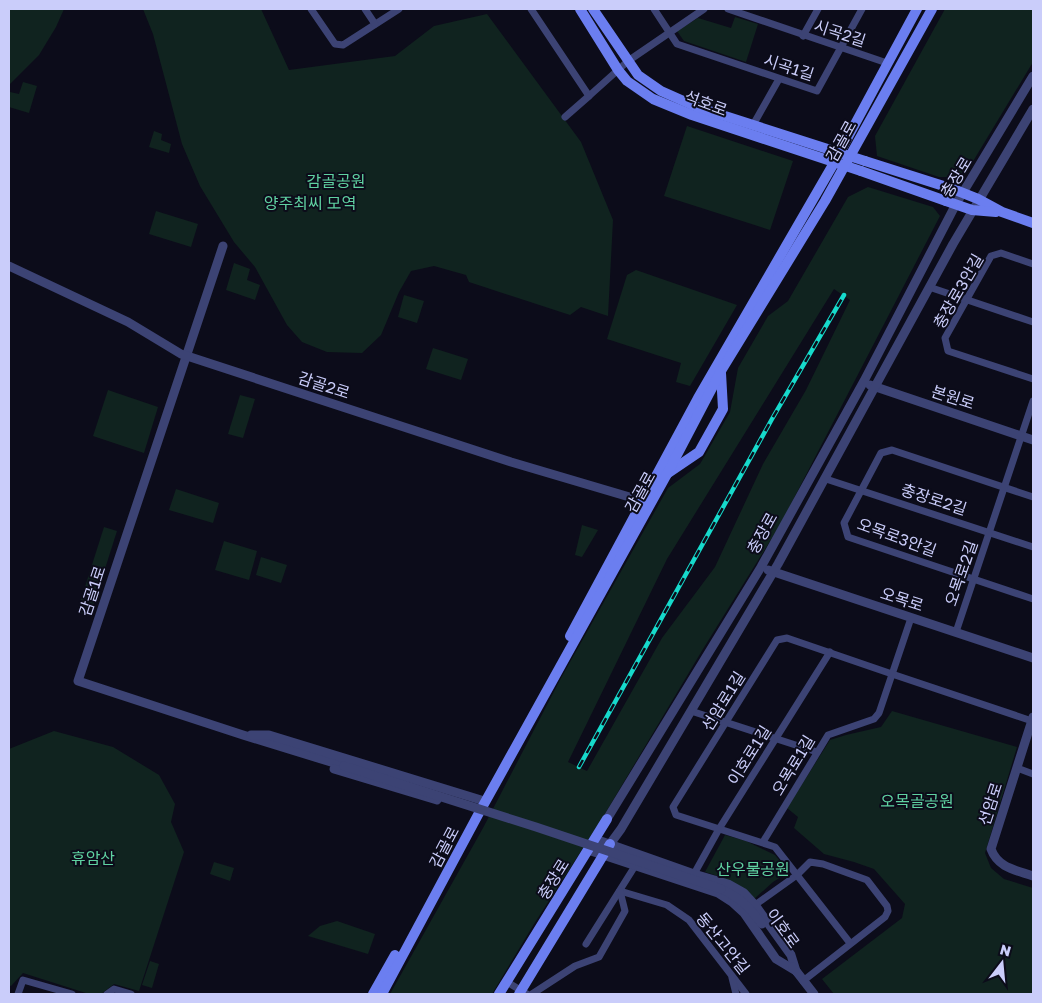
<svg xmlns="http://www.w3.org/2000/svg" width="1042" height="1003" viewBox="0 0 1042 1003" font-family="'Golos Text','Noto Sans KR',sans-serif">
<style>
.green{fill:#10231f;fill-rule:evenodd}
.lines{fill:none;stroke-linecap:round;stroke-linejoin:round}
.minor{stroke:#3c4374;stroke-width:7}
.tertiary{stroke:#3c4374;stroke-width:9}
.secondary{stroke:#6b7ef0;stroke-width:10}
.rail-casing{stroke:#16dacc;stroke-width:4.5}
.rail{stroke:#0c0c1a;stroke-width:2.5;stroke-dasharray:8;stroke-linecap:butt}
.tertiary-bridge{stroke:#3c4374;stroke-width:9}
.secondary-bridge{stroke:#6b7ef0;stroke-width:10}
.labels{text-anchor:middle;dominant-baseline:central;stroke-width:4;stroke-linejoin:round;paint-order:stroke}
.street-label{font-size:16px;fill:#cacdfa;stroke:#0c0c1a}
.park-label{font-size:16px;fill:#5fd1a1;stroke:#0c0c1a}
</style>
<rect width="100%" height="100%" fill="#0c0c1a"/>
<g class="green">
<path d="M9,9H64L56,27L39,55L9,85Z"/>
<path d="M143,9H261L289,70L395,56L434,26L487,14L581,142L613,220L608,316L581,307L570,315L469,282L466,275L434,266L411,271L399,292L381,335L362,353L327,352L302,342L287,325L255,267L234,242L200,186L182,144L153,34Z"/>
<path d="M945,9H1033V62L972,163L958,177H939L877,156L875,136Z"/>
<path d="M735,17L758,24L746,62L684,41L677,31L698,18L731,28Z"/>
<path d="M23,82L37,86L29,113L9,107L10,92L19,94Z"/>
<path d="M687,126L793,161L770,230L664,196Z"/>
<path d="M154,131L162,134L161,140L171,144L169,153L149,147Z"/>
<path d="M868,187L933,207L940,216L780,525L703,649L603,817L534,924L492,994H390L483,828L561,678L668,488L700,464L730,412L738,368L768,316L788,301L848,197ZM834,289L850,300L806,390L763,464L715,567L662,638L587,771L568,762L667,559Z"/>
<path d="M156,211L198,224L191,247L149,234Z"/>
<path d="M234,263L250,269L247,280L260,285L255,300L226,290Z"/>
<path d="M636,270L737,305L690,386L676,382L681,363L607,339L627,275Z"/>
<path d="M404,295L424,301L417,323L398,317Z"/>
<path d="M433,348L468,359L461,380L426,369Z"/>
<path d="M108,390L158,407L144,453L93,436Z"/>
<path d="M240,395L255,399L243,438L228,434Z"/>
<path d="M176,489L219,503L213,523L169,510Z"/>
<path d="M582,525L598,530L582,557L575,555Z"/>
<path d="M104,527L117,531L90,616L77,612Z"/>
<path d="M224,541L257,551L249,580L215,570Z"/>
<path d="M261,557L287,565L281,583L256,575Z"/>
<path d="M892,711L1017,747L985,853L991,868L1004,879L1033,888V994H834L822,979L902,918L905,904L874,869L854,862L824,854L794,828L798,817L787,808L830,740L846,735L881,727Z"/>
<path d="M54,731L113,747L159,775L175,804L171,822L184,852L139,991L114,984L101,994H89L23,973L11,986L9,985V749Z"/>
<path d="M725,835L746,841L775,855L789,872L773,882L753,900C738,886 724,877 705,872Z"/>
<path d="M214,862L234,868L230,881L210,874Z"/>
<path d="M337,921L375,934L368,954L308,936L320,926Z"/>
<path d="M150,961L159,964L152,988L142,985Z"/>
</g>
<g class="lines">
<g class="minor">
<path d="M311,9L335,44L343,45L399,9"/>
<path d="M365,9L375,24"/>
<path d="M531,9L589,96L628,61L704,9"/>
<path d="M654,9L677,44L817,91L862,9"/>
<path d="M728,9L887,63"/>
<path d="M803,36L818,9"/>
<path d="M565,117L589,96"/>
<path d="M753,125L779,79"/>
<path d="M1033,264L1001,253L991,256L945,338L948,351L1033,379"/>
<path d="M929,287L1033,322"/>
<path d="M826,479L1033,547"/>
<path d="M1033,497L892,450L881,453L844,523L848,537L1033,599"/>
<path d="M956,632L1033,401"/>
<path d="M691,711L817,752"/>
<path d="M1017,768L1033,774"/>
<path d="M763,842L828,735L874,719L879,713L911,618"/>
<path d="M694,874L719,829L830,652"/>
<path d="M620,891L667,905L689,920L746,994"/>
<path d="M755,905L797,875L810,862L823,864L867,880L887,906L888,911L885,917L803,981"/>
<path d="M850,943L775,847L676,815L673,807L777,640L787,638L892,674L1032,721"/>
<path d="M586,944L635,866"/>
<path d="M732,978L736,994"/>
<path d="M507,982L527,994"/>
<path d="M18,994L23,980L72,994"/>
<path d="M107,994L114,989L131,994"/>
<path d="M532,994L575,966L599,957L625,911L620,891"/>
</g>
<g class="tertiary">
<path d="M223,246L78,681L243,735L344,766"/>
<path d="M9,266L128,322L181,354L511,462L643,501"/>
<path d="M870,385L1033,440"/>
<path d="M768,570L1033,658"/>
<path d="M1033,717L991,849C998,868 1016,870 1033,876"/>
<path d="M251,735H269L481,800"/>
<path d="M334,769L437,800"/>
<path d="M607,819L761,567L864,381L956,204L1033,76"/>
<path d="M595,839L694,874L728,884L744,893L755,905L791,955L796,971"/>
<path d="M610,844L621,829L778,564L953,244L1033,109"/>
<path d="M588,850L718,893L732,902L744,913L776,959L796,971"/>
<path d="M721,889C741,898 749,907 762,924"/>
<path d="M793,967L814,994"/>
</g>
<g class="secondary">
<path d="M580,9L618,70L627,81L653,99L692,115L861,171"/>
<path d="M593,9L638,75L661,91L697,107L865,161"/>
<path d="M953,189L978,199L1002,212L1033,223"/>
<path d="M946,201L972,210L996,212"/>
<path d="M668,473L699,452L723,409L721,373"/>
<path d="M570,636L698,398L834,163L917,9"/>
<path d="M373,994L395,955"/>
<path d="M382,994L479,813L667,474L721,371L825,201L932,9"/>
<path d="M499,994L607,819"/>
<path d="M519,994L610,844"/>
</g>
<g class="rail-casing">
<path id="rail" d="M579,767L772,419L844,295"/>
</g>
<use href="#rail" class="rail"/>
<path class="tertiary-bridge" d="M344,766L536,827L721,889"/>
<g class="secondary-bridge">
<path d="M865,161L953,189"/>
<path d="M861,171L946,201"/>
</g>
</g>
<g class="labels">
<g class="street-label">
<text transform="translate(840 33) rotate(18)">시곡2길</text>
<text transform="translate(789 67) rotate(18)">시곡1길</text>
<text transform="translate(706 103) rotate(20)">석호로</text>
<text transform="translate(841 141) rotate(-61)">감골로</text>
<text transform="translate(956 177) rotate(-59)">충장로</text>
<text transform="translate(958 291) rotate(-60)">충장로3안길</text>
<text transform="translate(324 385) rotate(18)">감골2로</text>
<text transform="translate(953 397) rotate(18)">본원로</text>
<text transform="translate(640 492) rotate(-61)">감골로</text>
<text transform="translate(934 499) rotate(18)">충장로2길</text>
<text transform="translate(762 533) rotate(-61)">충장로</text>
<text transform="translate(897 537) rotate(20)">오목로3안길</text>
<text transform="translate(961 573) rotate(-71)">오목로2길</text>
<text transform="translate(92 591) rotate(-72)">감골1로</text>
<text transform="translate(902 599) rotate(18)">오목로</text>
<text transform="translate(723 701) rotate(-58)">선암로1길</text>
<text transform="translate(749 755) rotate(-58)">이호로1길</text>
<text transform="translate(793 765) rotate(-59)">오목로1길</text>
<text transform="translate(990 804) rotate(-72)">선암로</text>
<text transform="translate(444 847) rotate(-62)">감골로</text>
<text transform="translate(553 879) rotate(-58)">충장로</text>
<text transform="translate(783 928) rotate(54)">이호로</text>
<text transform="translate(723 943) rotate(51)">동산고안길</text>
</g>
<g class="park-label">
<text x="336" y="181">감골공원</text>
<text x="310" y="203">양주최씨 모역</text>
<text x="917" y="801">오목골공원</text>
<text x="93" y="858">휴암산</text>
<text x="753" y="869">산우물공원</text>
</g>
</g>
<rect width="1042" height="1003" fill="none" stroke="#cacdfa" stroke-width="20"/>
<g transform="translate(1002 963) rotate(16)" stroke="#0c0c1a" stroke-width="4" paint-order="stroke">
<path d="M0-4L9 19L0 12L-9 19Z" fill="#cacdfa"/>
<text y="-8" font-size="14" font-weight="bold" text-anchor="middle" fill="#cacdfa">N</text>
</g>
</svg>
